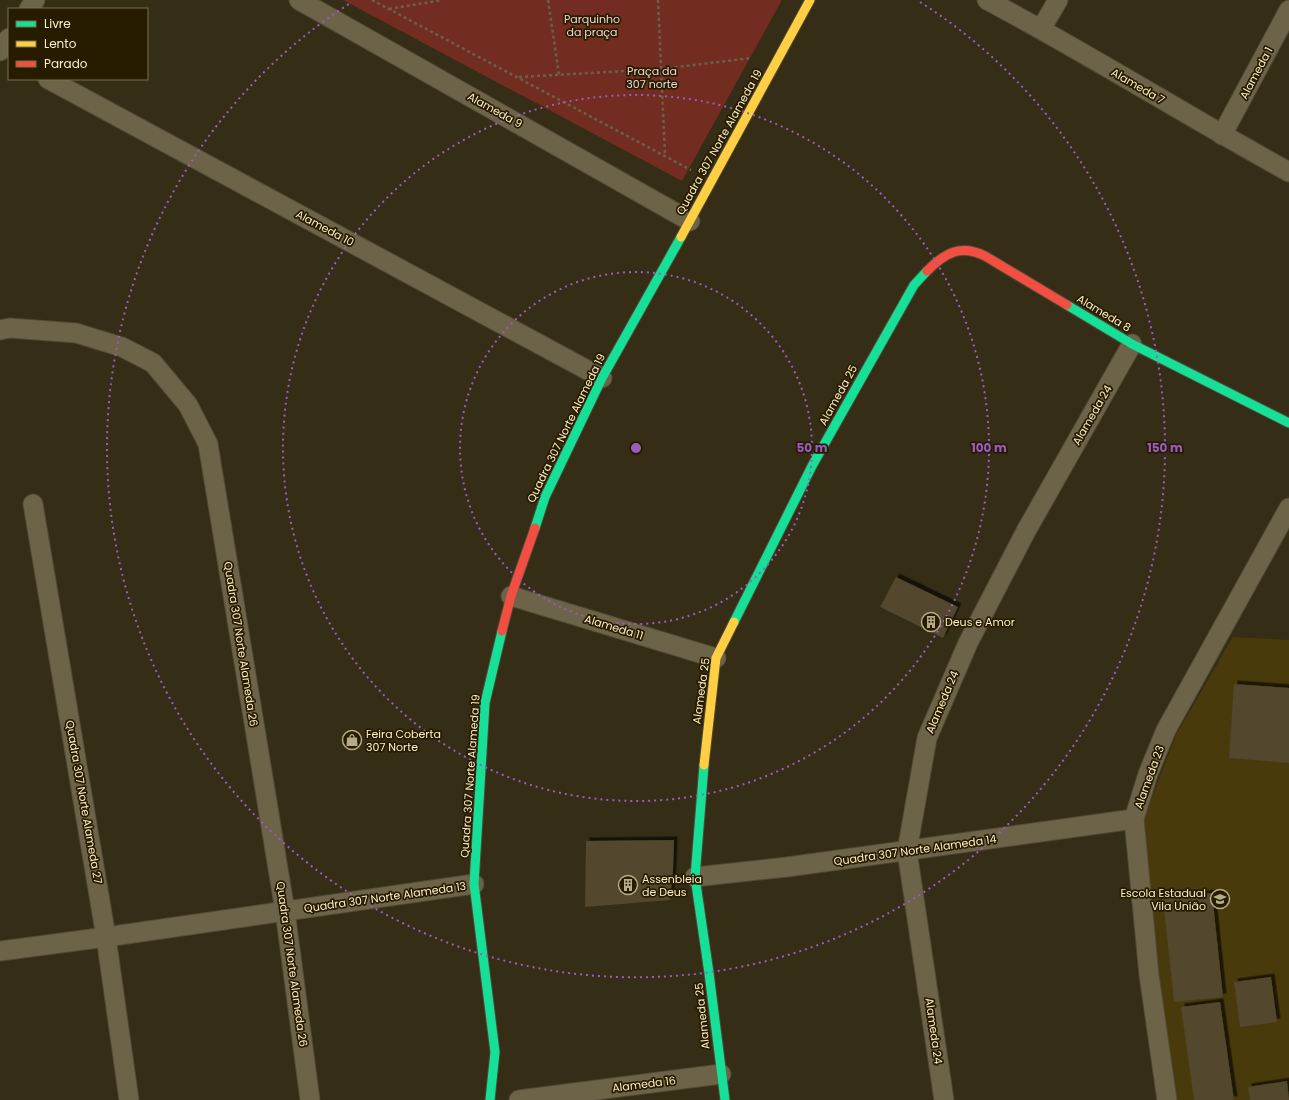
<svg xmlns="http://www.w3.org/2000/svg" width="1289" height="1100" viewBox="0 0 1289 1100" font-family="Poppins,sans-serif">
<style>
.built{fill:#483a0b}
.green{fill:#722d20}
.building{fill:#52462e;filter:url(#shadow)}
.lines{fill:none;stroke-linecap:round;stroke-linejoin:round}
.street-casing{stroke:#504a36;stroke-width:21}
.fast-casing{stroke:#504a36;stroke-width:11}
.slow-casing{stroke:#504a36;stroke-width:11}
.jam-casing{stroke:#504a36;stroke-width:11}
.path{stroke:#69624b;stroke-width:2.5;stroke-dasharray:3 3;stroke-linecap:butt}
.street{stroke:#6d6348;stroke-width:19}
.fast{stroke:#16e098;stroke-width:9}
.slow{stroke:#ffcf43;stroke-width:9}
.jam{stroke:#f24e42;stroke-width:9}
.ring{fill:none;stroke:#9b5cc1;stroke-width:2;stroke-dasharray:2 4}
.labels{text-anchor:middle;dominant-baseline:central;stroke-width:3.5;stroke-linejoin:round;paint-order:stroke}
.park-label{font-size:11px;fill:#eed4cf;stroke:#271c00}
.street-label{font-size:11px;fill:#faedc7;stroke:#271c00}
.poi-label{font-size:11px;fill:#faedc7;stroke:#271c00;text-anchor:start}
.centre{fill:#9b5cc1;stroke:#271c00;stroke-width:2}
.ring-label{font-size:12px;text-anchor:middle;font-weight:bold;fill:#9b5cc1;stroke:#271c00;stroke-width:3.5;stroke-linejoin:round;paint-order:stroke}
</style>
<defs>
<filter id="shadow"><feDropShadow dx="3.5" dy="-3.5" stdDeviation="0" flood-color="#0009"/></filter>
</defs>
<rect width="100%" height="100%" fill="#352d15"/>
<path class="built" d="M1233,637L1289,640V1100H1176L1157,980L1144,818L1176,735Z"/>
<path class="green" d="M343,0H782L682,181Z"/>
<g class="building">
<path d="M896,577L958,607L943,638L880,607Z"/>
<path d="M1234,684L1289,688V763L1229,758Z"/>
<path d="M674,840L673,870L670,900L585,907L586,841Z"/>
<path d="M1212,893L1223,997L1174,1002L1163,899Z"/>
<path d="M1271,977L1277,1022L1240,1027L1234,982Z"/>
<path d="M1220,1002L1234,1100H1194L1181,1007Z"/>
<path d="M1287,1081L1289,1100H1250L1248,1087Z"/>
</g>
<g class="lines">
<g class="street-casing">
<g id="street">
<path d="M299,0L690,221"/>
<path d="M987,0C1089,54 1187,116 1289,172"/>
<path d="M29,9L35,0"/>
<path d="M1041,29L1058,0"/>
<path d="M0,51L9,38"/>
<path d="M48,79L602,378"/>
<path d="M1222,135L1289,10"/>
<path d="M0,330L10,328L76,333L122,347L153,363L188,405L208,444L285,911L310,1100"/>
<path d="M33,504L106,937L129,1100"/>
<path d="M511,596L716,658"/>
<path d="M695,877L787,867L1134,819"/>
<path d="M0,951L106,937L474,884"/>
<path d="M519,1100L721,1074"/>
<path d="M944,1100L907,851L927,738L968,643L1026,531L1132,344"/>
<path d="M1167,1100L1149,975L1134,819L1148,774L1166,730L1289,508"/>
</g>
</g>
<g class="fast-casing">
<g id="fast">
<path d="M1067,305L1132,344L1289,423"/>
<path d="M535,528L545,497L602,378L681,237"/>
<path d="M734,622L812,466L914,285L927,271"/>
<path d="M704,765L695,877L709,973L725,1100"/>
<path d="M490,1100L495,1052L474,884L485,703L502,631"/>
</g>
</g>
<g class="slow-casing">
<g id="slow">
<path d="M681,237L810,0"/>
<path d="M704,765L716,658L734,622"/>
</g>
</g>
<g class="jam-casing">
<g id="jam">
<path d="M927,271C945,253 960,244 985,256L1067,305"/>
<path d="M502,631L511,596L535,528"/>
</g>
</g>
<g class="path">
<path d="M372,0L691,170"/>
<path d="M548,0L559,75"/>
<path d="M658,0L665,155"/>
<path d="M389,9L442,0"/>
<path d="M519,77L661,69L751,58"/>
</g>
<use href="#street" class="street"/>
<use href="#fast" class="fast"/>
<use href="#slow" class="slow"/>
<use href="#jam" class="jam"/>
</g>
<g class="ring">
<circle cx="636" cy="448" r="176"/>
<circle cx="636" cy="448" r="353"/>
<path d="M920 2A529 529 0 1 1 352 2"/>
</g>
<defs>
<g id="building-ring" transform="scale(1)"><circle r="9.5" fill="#271c00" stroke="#b5aa89" stroke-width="1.5"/><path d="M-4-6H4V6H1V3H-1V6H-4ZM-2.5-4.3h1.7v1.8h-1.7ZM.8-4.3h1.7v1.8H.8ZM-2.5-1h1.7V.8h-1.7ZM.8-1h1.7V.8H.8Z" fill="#b5aa89"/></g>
<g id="shop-ring" transform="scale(1)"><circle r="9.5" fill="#271c00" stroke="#b5aa89" stroke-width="1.5"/><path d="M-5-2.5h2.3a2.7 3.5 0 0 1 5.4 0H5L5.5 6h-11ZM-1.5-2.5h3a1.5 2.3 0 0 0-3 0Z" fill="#b5aa89"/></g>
<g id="school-ring" transform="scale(1)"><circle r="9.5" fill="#271c00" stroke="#b5aa89" stroke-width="1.5"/><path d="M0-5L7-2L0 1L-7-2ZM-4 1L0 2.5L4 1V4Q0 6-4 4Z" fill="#b5aa89"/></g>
</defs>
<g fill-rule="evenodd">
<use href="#building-ring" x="931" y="622"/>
<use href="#shop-ring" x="352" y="740"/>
<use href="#building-ring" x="628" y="885"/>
<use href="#school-ring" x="1220" y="899"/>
</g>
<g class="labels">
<g class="park-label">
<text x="592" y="19">Parquinho<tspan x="592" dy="13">da praça</tspan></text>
<text x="652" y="71">Praça da<tspan x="652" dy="13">307 norte</tspan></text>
</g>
<g class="street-label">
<text transform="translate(1256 73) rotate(-62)">Alameda 1</text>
<text transform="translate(1138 86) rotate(30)">Alameda 7</text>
<text transform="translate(495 110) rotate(29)">Alameda 9</text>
<text transform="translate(719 142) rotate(-61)">Quadra 307 Norte Alameda 19</text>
<text transform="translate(325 228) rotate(28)">Alameda 10</text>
<text transform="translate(1104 313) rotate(31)">Alameda 8</text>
<text transform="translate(838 395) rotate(-61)">Alameda 25</text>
<text transform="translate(1092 415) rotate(-60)">Alameda 24</text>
<text transform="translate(566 428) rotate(-64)">Quadra 307 Norte Alameda 19</text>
<text transform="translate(614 627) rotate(17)">Alameda 11</text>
<text transform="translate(241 644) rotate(81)">Quadra 307 Norte Alameda 26</text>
<text transform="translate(701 691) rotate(-82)">Alameda 25</text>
<text transform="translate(942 702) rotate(-67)">Alameda 24</text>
<text transform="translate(470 776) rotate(-86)">Quadra 307 Norte Alameda 19</text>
<text transform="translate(1149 777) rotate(-70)">Alameda 23</text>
<text transform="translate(84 802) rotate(80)">Quadra 307 Norte Alameda 27</text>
<text transform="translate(915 850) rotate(-8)">Quadra 307 Norte Alameda 14</text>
<text transform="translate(385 897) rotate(-8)">Quadra 307 Norte Alameda 13</text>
<text transform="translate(292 964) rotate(82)">Quadra 307 Norte Alameda 26</text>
<text transform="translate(702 1016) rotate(-96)">Alameda 25</text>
<text transform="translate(934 1031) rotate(82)">Alameda 24</text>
<text transform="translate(644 1084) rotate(-7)">Alameda 16</text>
</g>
<g class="poi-label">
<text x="945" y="622">Deus e Amor</text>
<text x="366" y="734">Feira Coberta<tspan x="366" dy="13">307 Norte</tspan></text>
<text x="642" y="879">Assenbleia<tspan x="642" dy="13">de Deus</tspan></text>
<text x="1206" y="893" text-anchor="end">Escola Estadual<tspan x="1206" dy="13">Vila União</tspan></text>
</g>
</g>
<circle cx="636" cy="448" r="6" class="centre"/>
<g class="ring-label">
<text x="812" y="452">50 m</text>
<text x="989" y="452">100 m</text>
<text x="1165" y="452">150 m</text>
</g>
<rect x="8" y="8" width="140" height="72" fill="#271c00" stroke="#7b7050"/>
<rect x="16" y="21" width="20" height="6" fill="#16e098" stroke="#7b7050"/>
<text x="44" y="28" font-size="12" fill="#faedc7">Livre</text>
<rect x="16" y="41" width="20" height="6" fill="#ffcf43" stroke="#7b7050"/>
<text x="44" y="48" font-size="12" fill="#faedc7">Lento</text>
<rect x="16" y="61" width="20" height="6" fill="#f24e42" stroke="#7b7050"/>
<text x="44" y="68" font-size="12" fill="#faedc7">Parado</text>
</svg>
